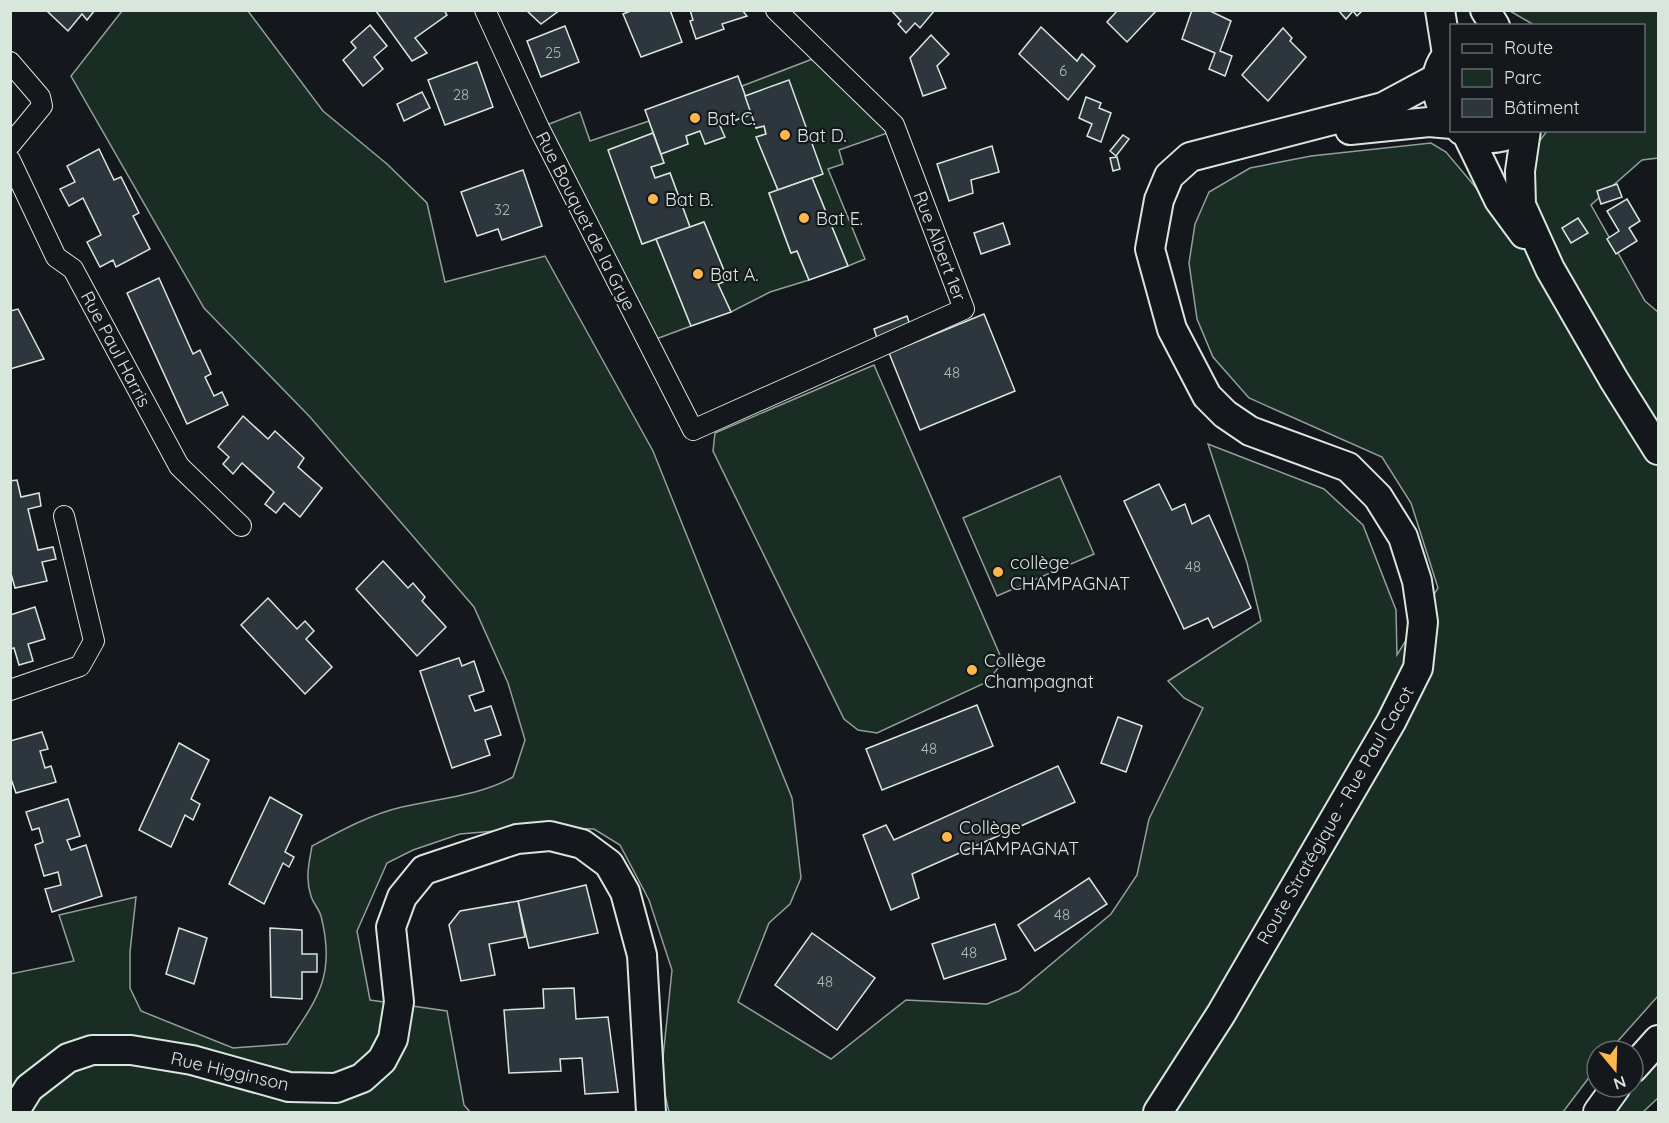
<svg xmlns="http://www.w3.org/2000/svg" width="1669" height="1123" viewBox="0 0 1669 1123" font-family="Quicksand,sans-serif">
<style>
.green{fill:#1a2d24;stroke:#939e99;stroke-width:1.5}
.building{fill:#2c363c;stroke:#d8e6dc;stroke-width:1.5}
.lines{fill:none;stroke-linecap:round;stroke-linejoin:round}
.street-casing{stroke:#d8e6dc;stroke-width:22}
.secondary-casing{stroke:#d8e6dc;stroke-width:32}
.street{stroke:#14181c;stroke-width:20}
.secondary{stroke:#14181c;stroke-width:28}
.poi-dot{fill:#ffb74d;stroke:#14181c;stroke-width:2}
.labels{text-anchor:middle;dominant-baseline:central;stroke-width:4.5;stroke-linejoin:round;paint-order:stroke}
.number-label{font-size:15px;fill:#adbab4}
.poi-label{font-size:18px;fill:#d8e6dc;stroke:#14181c;text-anchor:start}
.street-label{font-size:18px;fill:#d8e6dc;stroke:#14181c}
</style>
<rect width="100%" height="100%" fill="#14181c"/>
<g class="green">
<path d="M122,11H248L323,111L387,164L427,203L445,282L545,256L653,451L792,798L801,878L790,904L769,923L738,1002L831,1059L906,1000L987,1004L1019,991L1111,914L1137,875L1149,819L1203,708L1184,698L1168,681L1261,621L1247,563L1208,444L1324,489L1363,525L1396,610L1397,655L1438,588L1411,503L1382,457L1249,398L1213,357L1197,319L1189,263L1195,224L1209,192L1250,168L1311,156L1431,143L1446,152L1477,189L1546,228L1533,194L1535,147L1547,131L1644,130V26L1534,25L1510,11H1658V158L1642,160L1591,205L1645,301L1658,312V996L1609,1051H1597V1067L1563,1112H669L661,1077L672,970L649,900L620,845L594,829L530,828L460,834L413,850L387,863L357,931L370,1000L447,1011L464,1105L470,1112H11L10,974L74,961L59,915L136,897L130,952V988L141,1011L233,1048L287,1044C318,998 336,975 321,916C319,909 313,903 311,896C305,878 309,863 312,846C340,831 371,814 402,807C440,798 479,796 513,777L525,740L508,683L474,607L310,417L204,308L71,76Z"/>
<path d="M823,55L896,130L839,150L843,164L828,169L865,259L848,266L812,178L745,96L742,86Z"/>
<path d="M580,112L590,141L649,121L653,133L609,150L642,244L656,239L691,326L648,342L539,128Z"/>
<path d="M752,114L756,128L764,126L766,134L757,137L778,190L769,194L791,253L797,251L809,280L770,292L731,312L718,284L728,280L704,222L690,227L670,173L655,178L651,167L664,163L661,154L688,144L686,136L700,131L706,144L724,137L720,126Z"/>
<path d="M874,365L1003,662L987,682L877,733L858,730L844,719L713,451L715,433Z"/>
<path d="M1060,476L1094,554L997,596L963,518Z"/>
<path d="M1658,1059V1098L1643,1112H1606Z"/>
</g>
<g class="building">
<path d="M50,10H95L87,20L82,14L68,31L48,12Z"/>
<path d="M444,10L447,15L415,38L427,53L412,61L376,11Z"/>
<path d="M526,10H560L541,24Z"/>
<path d="M633,10H670L682,42L641,57L623,14Z"/>
<path d="M690,10H742L747,16L722,24L724,29L696,39L690,21L693,20Z"/>
<path d="M891,10H935L920,28L915,23L906,33L898,24L901,21Z"/>
<path d="M1118,10H1157L1127,42L1107,22Z"/>
<path d="M1192,10H1208L1231,21L1220,51L1232,56L1225,76L1209,69L1215,53L1182,39Z"/>
<path d="M1338,10H1363L1357,16L1353,11L1346,19Z"/>
<path d="M370,25L387,46L374,57L383,69L363,86L343,60L356,48L351,42Z"/>
<path d="M565,26L579,62L541,77L527,41Z"/>
<path d="M1041,27L1077,61L1082,54L1095,66L1068,100L1019,54Z"/>
<path d="M1283,28L1292,38L1290,41L1306,57L1268,101L1242,75Z"/>
<path d="M931,35L949,54L937,66L946,88L923,96L910,58Z"/>
<path d="M477,62L493,107L445,125L428,80Z"/>
<path d="M738,76L752,114L720,126L725,137L705,144L700,131L686,136L688,144L661,154L645,110Z"/>
<path d="M789,80L823,174L778,190L756,137L766,134L764,126L756,128L745,96Z"/>
<path d="M422,92L430,108L404,121L397,104Z"/>
<path d="M1086,97L1101,103L1099,108L1111,113L1101,142L1087,136L1092,124L1079,118Z"/>
<path d="M653,133L664,163L651,167L655,178L670,173L690,227L642,244L608,150Z"/>
<path d="M1123,135L1129,139L1116,156L1110,151Z"/>
<path d="M992,146L999,172L971,180L973,193L949,201L937,164Z"/>
<path d="M99,149L114,180L121,177L139,213L133,216L150,249L116,267L113,260L100,267L87,242L101,235L83,198L69,206L60,189L75,182L67,166Z"/>
<path d="M1117,157L1120,169L1113,171L1110,158Z"/>
<path d="M523,170L542,226L502,240L498,229L477,236L461,192Z"/>
<path d="M812,178L848,266L809,280L797,251L791,253L769,193Z"/>
<path d="M1617,184L1622,197L1601,204L1597,191Z"/>
<path d="M1627,199L1640,221L1629,228L1637,241L1616,254L1607,239L1619,231L1607,211Z"/>
<path d="M1578,218L1588,233L1571,243L1562,228Z"/>
<path d="M704,222L728,280L718,284L731,312L691,326L656,239Z"/>
<path d="M1003,223L1010,244L981,254L974,233Z"/>
<path d="M159,278L193,354L200,350L211,374L205,377L214,396L222,392L228,405L187,424L127,293Z"/>
<path d="M18,309L44,359L10,369V311Z"/>
<path d="M984,314L1015,391L920,430L889,353Z"/>
<path d="M907,316L910,325L877,338L874,329Z"/>
<path d="M243,416L268,439L275,431L304,458L298,467L322,488L300,517L284,503L276,513L265,504L274,492L242,463L233,474L223,464L229,457L218,447Z"/>
<path d="M17,480L21,497L39,493L41,506L28,509L38,550L53,547L56,559L42,562L47,581L15,588L10,570V481Z"/>
<path d="M1159,484L1172,510L1185,504L1192,524L1209,515L1251,608L1213,628L1208,618L1184,629L1124,501Z"/>
<path d="M383,561L408,588L413,583L425,597L422,601L446,627L417,656L356,589Z"/>
<path d="M268,598L297,629L305,621L314,631L306,639L332,667L305,694L241,625Z"/>
<path d="M35,607L45,639L28,644L33,661L19,665L14,648L10,649V615Z"/>
<path d="M459,658L462,666L474,661L484,691L469,696L475,711L491,706L501,735L485,740L490,755L452,768L420,671Z"/>
<path d="M977,705L993,746L882,790L866,749Z"/>
<path d="M1118,717L1142,726L1126,772L1101,763Z"/>
<path d="M42,732L48,749L40,751L45,768L51,766L56,782L16,793L10,776V741Z"/>
<path d="M179,743L209,760L191,799L200,804L193,820L185,815L171,847L139,830Z"/>
<path d="M1058,766L1075,802L912,874L919,898L891,910L863,835L886,825L894,840Z"/>
<path d="M270,797L302,815L285,852L294,857L289,867L283,863L264,904L229,884Z"/>
<path d="M68,799L80,836L67,840L71,850L86,845L102,896L52,912L45,889L61,885L58,872L44,876L35,845L43,842L39,828L32,830L26,812Z"/>
<path d="M1089,878L1107,904L1035,951L1018,925Z"/>
<path d="M586,885L598,933L529,948L518,901Z"/>
<path d="M518,901L525,937L489,944L495,975L461,981L449,925L460,911Z"/>
<path d="M995,924L1006,959L944,979L932,944Z"/>
<path d="M179,928L207,938L194,984L166,974Z"/>
<path d="M270,928L302,930V954H317V972H302V999L271,997Z"/>
<path d="M812,933L875,978L837,1030L775,985Z"/>
<path d="M574,988L576,1019L608,1017L618,1092L585,1094L582,1058L560,1059L561,1071L509,1073L504,1010L544,1008L543,989Z"/>
</g>
<g class="lines">
<g class="street-casing">
<g id="street">
<path d="M485,10L539,128L693,430L964,309L894,125L776,10"/>
<path d="M10,62L40,97L42,106L10,145"/>
<path d="M10,160L56,257L73,269L179,466L241,526"/>
<path d="M10,690L80,666L94,641L64,516"/>
</g>
</g>
<g class="secondary-casing">
<g id="secondary">
<path d="M1440,10L1447,54"/>
<path d="M1485,10L1495,26"/>
<path d="M1452,50C1429,71 1435,101 1452,123"/>
<path d="M1350,130L1429,122L1452,124"/>
<path d="M1461,130C1478,141 1500,141 1517,130"/>
<path d="M1526,130L1520,171L1521,205L1550,269L1614,380L1658,450"/>
<path d="M1467,134L1499,200L1524,234"/>
<path d="M1633,1068L1658,1040"/>
<path d="M14,1112L29,1088L68,1058L92,1050H131L192,1060L289,1087L336,1088L362,1078L382,1060L393,1039L399,1002L391,927L402,897L424,870L517,839L550,836L582,844L609,864L625,892L642,955L651,1112"/>
<path d="M1158,1112L1221,1014L1391,722L1418,668L1423,622L1417,581L1403,537L1378,497L1348,467L1250,431L1225,414L1207,396L1172,329L1150,249L1159,200L1169,176L1190,157L1383,107L1437,78"/>
<path d="M1598,1112L1616,1087"/>
</g>
</g>
<use href="#street" class="street"/>
<use href="#secondary" class="secondary"/>
</g>
<g class="poi-dot">
<circle cx="695" cy="118" r="6"/>
<circle cx="785" cy="135" r="6"/>
<circle cx="653" cy="199" r="6"/>
<circle cx="804" cy="218" r="6"/>
<circle cx="698" cy="274" r="6"/>
<circle cx="998" cy="572" r="6"/>
<circle cx="972" cy="670" r="6"/>
<circle cx="947" cy="837" r="6"/>
</g>
<g class="labels">
<g class="number-label">
<text x="553" y="52">25</text>
<text x="1063" y="70">6</text>
<text x="461" y="94">28</text>
<text x="502" y="209">32</text>
<text x="952" y="372">48</text>
<text x="1193" y="566">48</text>
<text x="929" y="748">48</text>
<text x="1062" y="914">48</text>
<text x="969" y="952">48</text>
<text x="825" y="981">48</text>
</g>
<g class="poi-label">
<text x="707" y="118">Bat C.</text>
<text x="797" y="135">Bat D.</text>
<text x="665" y="199">Bat B.</text>
<text x="816" y="218">Bat E.</text>
<text x="710" y="274">Bat A.</text>
<text x="1010" y="562">collège<tspan x="1010" dy="21">CHAMPAGNAT</tspan></text>
<text x="984" y="660">Collège<tspan x="984" dy="21">Champagnat</tspan></text>
<text x="959" y="827">Collège<tspan x="959" dy="21">CHAMPAGNAT</tspan></text>
</g>
<g class="street-label">
<text transform="translate(586 221) rotate(63)">Rue Bouquet de la Grye</text>
<text transform="translate(940 246) rotate(69)">Rue Albert 1er</text>
<text transform="translate(116 349) rotate(62)">Rue Paul Harris</text>
<text transform="translate(1335 815) rotate(-60)">Route Stratégique - Rue Paul Cacot</text>
<text transform="translate(230 1071) rotate(13)">Rue Higginson</text>
</g>
</g>
<rect width="1669" height="1123" fill="none" stroke="#d8e6dc" stroke-width="24"/>
<rect x="1450" y="24" width="195" height="108" fill="#14181c" stroke="#626a69" stroke-width="1.5"/>
<rect x="1462" y="44" width="30" height="9" fill="#14181c" stroke="#626a69" stroke-width="1.5"/>
<text x="1504" y="54" font-size="18" fill="#d8e6dc">Route</text>
<rect x="1462" y="69" width="30" height="18" fill="#1a2d24" stroke="#626a69" stroke-width="1.5"/>
<text x="1504" y="84" font-size="18" fill="#d8e6dc">Parc</text>
<rect x="1462" y="99" width="30" height="18" fill="#2c363c" stroke="#626a69" stroke-width="1.5"/>
<text x="1504" y="114" font-size="18" fill="#d8e6dc">Bâtiment</text>
<g transform="translate(1615 1069) rotate(161)"><circle r="28" fill="#14181c" stroke="#626a69" stroke-width="1.5"/>
<path d="M0-4.5L10 22L0 15L-10 22Z" fill="#ffb74d"/>
<text y="-9" font-size="16" font-weight="bold" text-anchor="middle" fill="#d8e6dc">N</text>
</g>
</svg>
